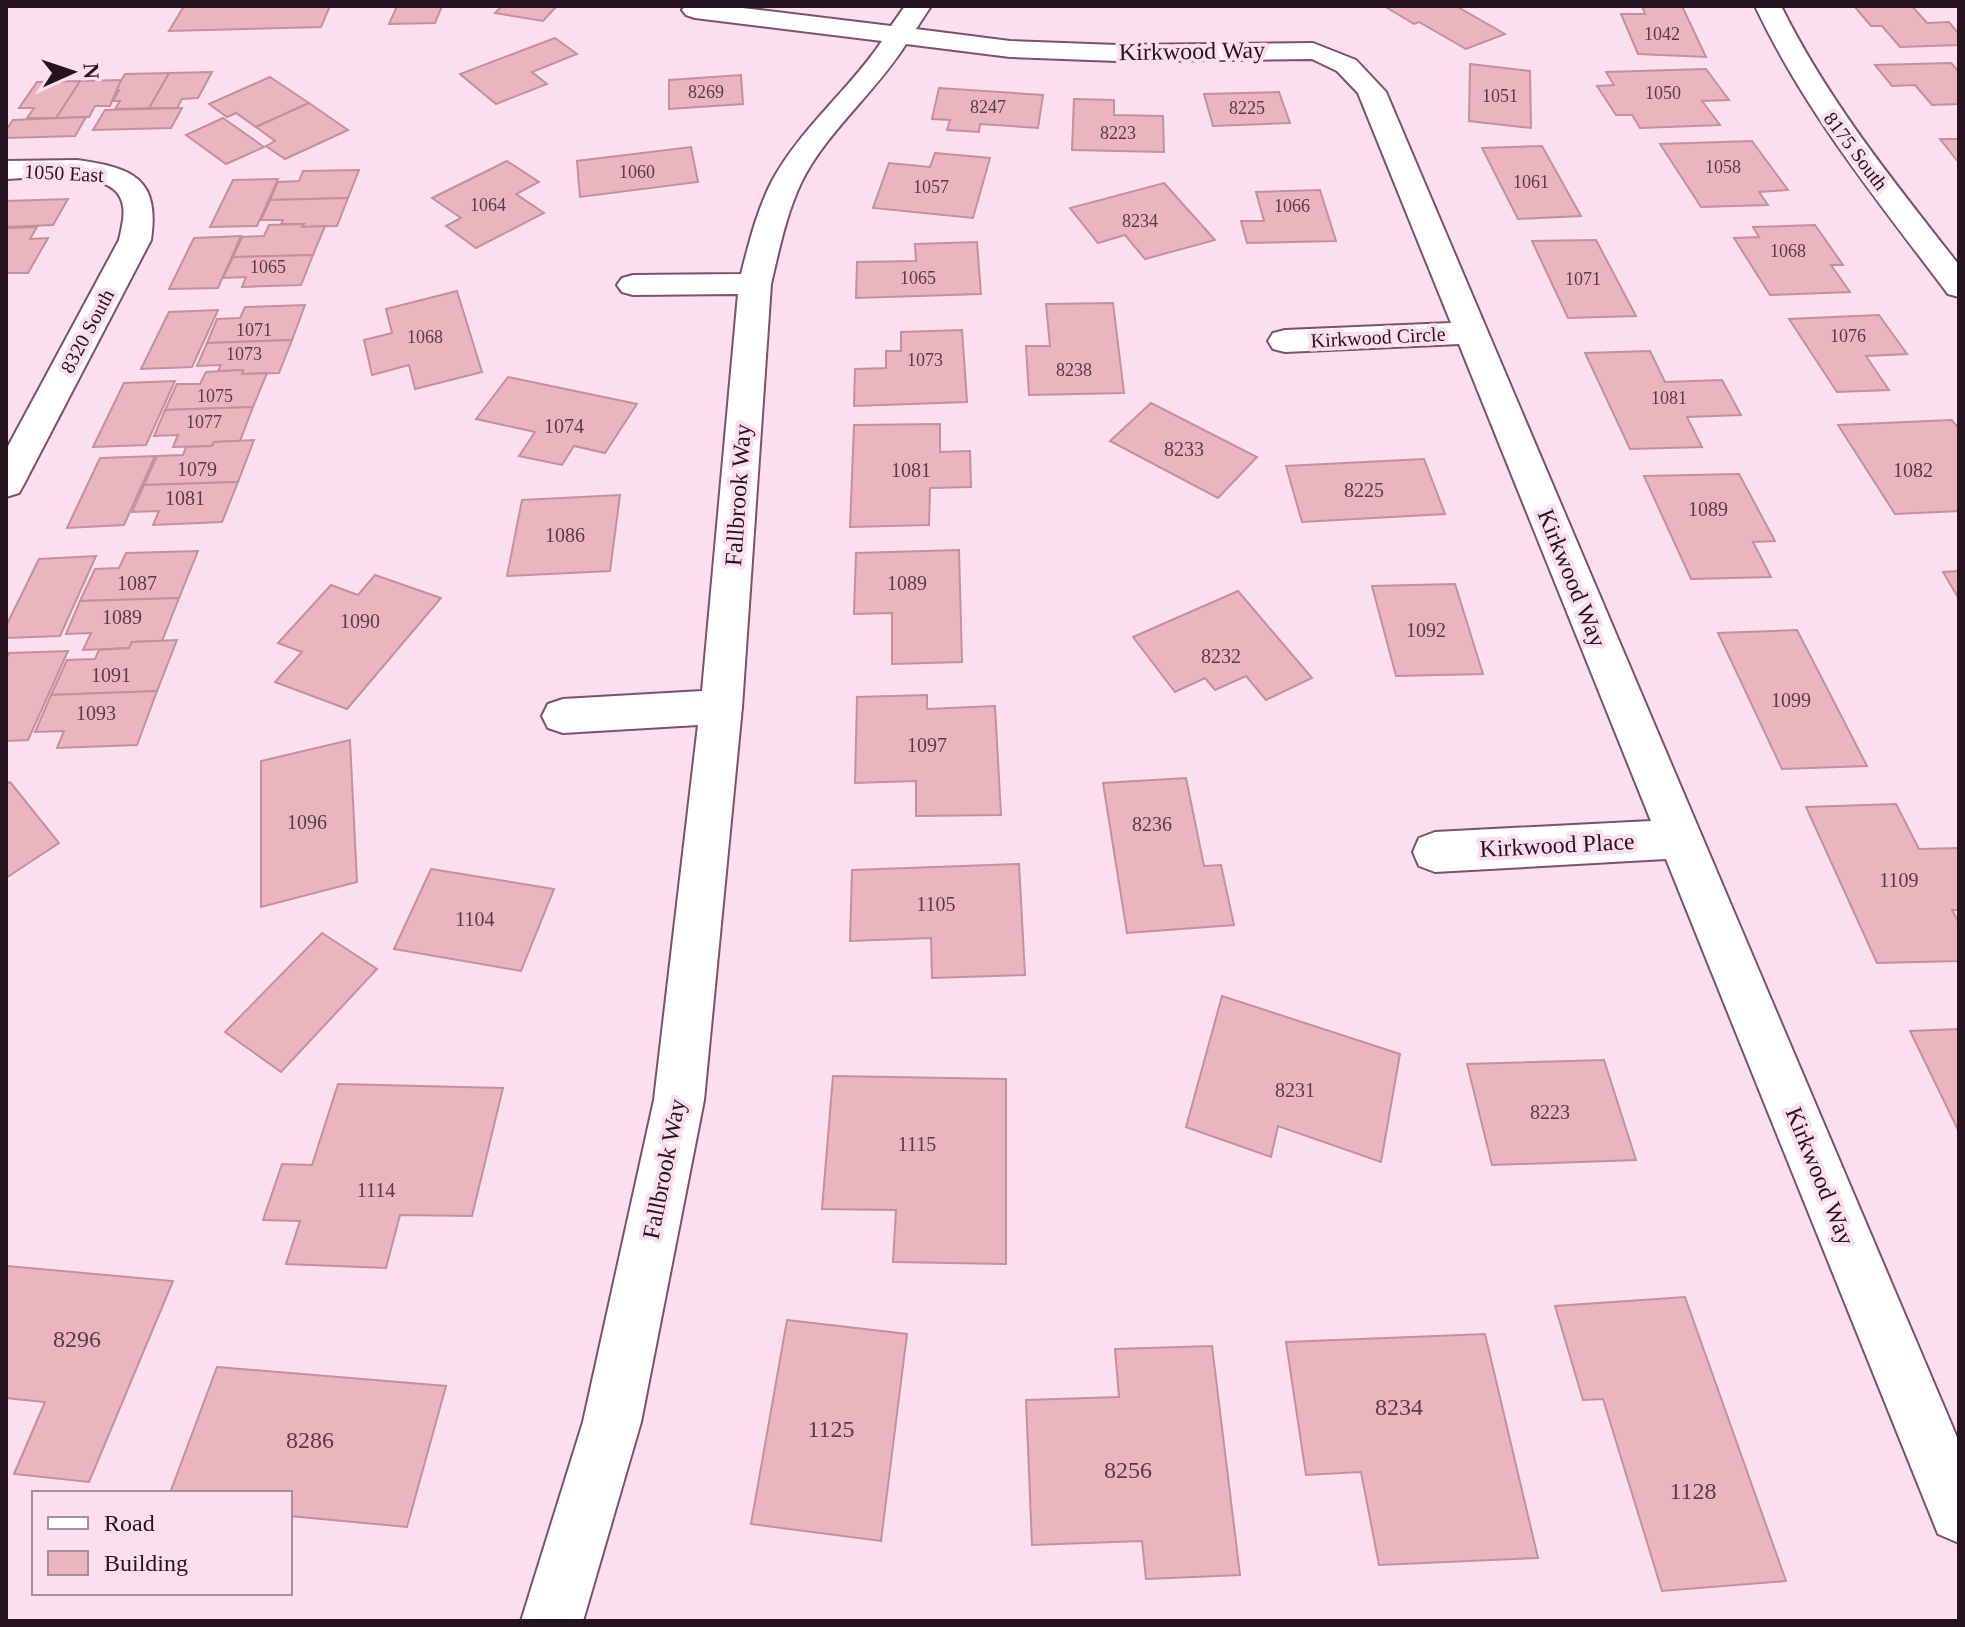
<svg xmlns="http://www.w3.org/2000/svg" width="1965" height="1627" viewBox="0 0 1965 1627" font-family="Georgia,serif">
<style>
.building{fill:#ebb5c0;stroke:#c3909b;stroke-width:2}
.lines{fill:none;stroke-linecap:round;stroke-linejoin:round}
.street-casing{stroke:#7b5269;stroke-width:4}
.street{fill:#fff;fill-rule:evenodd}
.labels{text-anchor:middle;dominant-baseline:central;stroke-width:8;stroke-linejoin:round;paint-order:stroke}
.far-number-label{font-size:18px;fill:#563c46}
.far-street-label{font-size:20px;fill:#25141d;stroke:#fcdfee}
.number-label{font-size:20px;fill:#563c46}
.street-label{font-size:24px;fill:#25141d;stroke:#fcdfee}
.near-number-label{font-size:24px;fill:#563c46}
</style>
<rect width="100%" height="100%" fill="#fcdfee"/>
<g class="building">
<path d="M184,6H330L321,27L169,31Z"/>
<path d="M397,6H442L435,23L389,24Z"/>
<path d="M502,6H557L543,21L495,13Z"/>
<path d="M1384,6H1456L1505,34L1466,49L1419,22L1414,24Z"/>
<path d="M1642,6H1682L1706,57L1638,54L1621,14H1645Z"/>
<path d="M1854,6H1912L1927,23L1949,22L1959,34V45L1900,47L1882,26H1871Z"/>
<path d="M555,38L577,54L532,72L547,84L496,104L460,74Z"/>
<path d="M1951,63L1959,72V104L1932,105L1915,85L1892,86L1875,65Z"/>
<path d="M1470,64L1530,71L1531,128L1469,121Z"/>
<path d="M1706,69L1729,100L1702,101L1720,125L1640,128L1632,115H1616L1597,86L1614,85L1606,72Z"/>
<path d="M212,72L198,98L182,99L177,108H149L169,73Z"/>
<path d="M169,73L149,108L115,109L120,101H113L119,90H115L125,74Z"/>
<path d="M741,75L743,104L669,109V80Z"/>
<path d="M270,77L309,103L256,127L236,113L227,117L209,104Z"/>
<path d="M121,80L110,106H95L89,117L56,118L80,81Z"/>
<path d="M80,81L56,118H27L34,108H19L37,82Z"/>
<path d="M939,88L1043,95L1038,128L980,124L979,132L947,130L950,120L932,119Z"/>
<path d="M1279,92L1290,123L1213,126L1204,94Z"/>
<path d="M1074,99L1114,100V115L1163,116L1164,152L1072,150Z"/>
<path d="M309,103L348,130L285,159L266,146L275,141L256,127Z"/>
<path d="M182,108L171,128L93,130L105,110Z"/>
<path d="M86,117L75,136L6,138V130L13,120Z"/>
<path d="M223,118L264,147L226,164L186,135Z"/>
<path d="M1940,139H1959V163Z"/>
<path d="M1752,141L1788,190L1759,192L1768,205L1701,207L1660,144Z"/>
<path d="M1542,146L1581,216L1518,219L1482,148Z"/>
<path d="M691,147L698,182L580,197L577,161Z"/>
<path d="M935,153L990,158L973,218L873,208L889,163L930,167Z"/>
<path d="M507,161L539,182L516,194L544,213L476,248L446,226L461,218L432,198Z"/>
<path d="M359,170L348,198L270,200L278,182L299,181L303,171Z"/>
<path d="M278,179L257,226L210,227L233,180Z"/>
<path d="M1164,183L1215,240L1145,259L1125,235L1098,243L1070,208Z"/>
<path d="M1320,190L1336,241L1247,243L1241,221H1264L1256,192Z"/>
<path d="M348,198L337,226L302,227L304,224H281L283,220H261L270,200Z"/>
<path d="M68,199L53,225L6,227V201Z"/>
<path d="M304,224L302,227L325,226L313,255L233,257L242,237L264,236L269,225Z"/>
<path d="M1815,225L1843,265H1831L1850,292L1770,295L1734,238L1759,237L1753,227Z"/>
<path d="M37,227L30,239L48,238L28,273H6L7,228Z"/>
<path d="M241,236L218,288L169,289L194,238Z"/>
<path d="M1596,240L1636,316L1568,318L1532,241Z"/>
<path d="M977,242L981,294L856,298L857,262L916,261L915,244Z"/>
<path d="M313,255L301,285L242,287L246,277L223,278L233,257Z"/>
<path d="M457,291L482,372L415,389L409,365L372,375L364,340L392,333L386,309Z"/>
<path d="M1113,303L1124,393L1029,395L1026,346H1050L1046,304Z"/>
<path d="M305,305L292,340L207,343L217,319L240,318L245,307Z"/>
<path d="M218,310L192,367L141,369L169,312Z"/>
<path d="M1879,315L1907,354L1866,356L1889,390L1837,392L1789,319Z"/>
<path d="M962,330L967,402L854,406L855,369L886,368V351H901V332Z"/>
<path d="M292,340L279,373L242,374L243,370L218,371L221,365L197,366L207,343Z"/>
<path d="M1650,351L1665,382L1722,380L1741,415L1687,417L1702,447L1630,449L1585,353Z"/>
<path d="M243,370L242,374L267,373L253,407L165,410L177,384H200L206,372Z"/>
<path d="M508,377L637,404L605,453L574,446L562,465L519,456L535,432L476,419Z"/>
<path d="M175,381L146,445L93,447L124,383Z"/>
<path d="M1151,403L1257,457L1218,498L1110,441Z"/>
<path d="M253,407L240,441L214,442L212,446L173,447L178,435L154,436L165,410Z"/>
<path d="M1952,420L1959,429V511L1895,514L1838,425Z"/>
<path d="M940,424V452L970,451L971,487L930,488L929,525L850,527L854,425Z"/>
<path d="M254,440L238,482L144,485L157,456L183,455L186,447L212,446L214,442Z"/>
<path d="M155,456L124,525L67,528L100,458Z"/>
<path d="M1424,459L1445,514L1302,522L1286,466Z"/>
<path d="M1739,474L1775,541L1753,542L1771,577L1691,579L1644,476Z"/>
<path d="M238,482L222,522L153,525L159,511L132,512L144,485Z"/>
<path d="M620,495L610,571L507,576L522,500Z"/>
<path d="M959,550L962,662L892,664V613L854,614L856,553Z"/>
<path d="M198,551L179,598L80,601L95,569L119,568L126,553Z"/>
<path d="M96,556L60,636L6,638V626L39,559Z"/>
<path d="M1959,571V599L1943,572Z"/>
<path d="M375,575L441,598L347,709L275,682L302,652L278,643L331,585L358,595Z"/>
<path d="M1455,584L1483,674L1396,676L1372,586Z"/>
<path d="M1238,591L1312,678L1266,700L1246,676L1215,690L1205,678L1175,692L1133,637Z"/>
<path d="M179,598L162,641L132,642L129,648L83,650L91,633L66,634L80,601Z"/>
<path d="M1797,630L1867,766L1782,769L1718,633Z"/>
<path d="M177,640L157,691L51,695L67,660L95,659L99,650L129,648L132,642Z"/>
<path d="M68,651L28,740L6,741V659L9,653Z"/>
<path d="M157,691L137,745L57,748L64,731L35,732L51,695Z"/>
<path d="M927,695V709L995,706L1001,815L916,816V781L855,783L857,697Z"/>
<path d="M350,740L357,882L261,907V761Z"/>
<path d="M1186,778L1204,866L1221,865L1234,925L1127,933L1103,783Z"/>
<path d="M10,782L59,843L6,878V784Z"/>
<path d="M1896,804L1919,849L1959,848V910H1952L1959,923V961L1877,963L1806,807Z"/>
<path d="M1019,864L1025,975L932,978L931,938L850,941L852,870Z"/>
<path d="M431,869L554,889L521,971L394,949Z"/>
<path d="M322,933L377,969L281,1072L225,1032Z"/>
<path d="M1222,996L1400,1054L1381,1162L1278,1126L1271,1157L1186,1127Z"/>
<path d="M1959,1029V1132L1910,1031Z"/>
<path d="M1604,1060L1636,1160L1492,1165L1467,1064Z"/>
<path d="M833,1076L1006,1079V1264L893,1262L896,1210L822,1209Z"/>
<path d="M338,1084L503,1088L472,1216L400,1215L386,1268L286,1264L300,1221L263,1220L282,1164L312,1165Z"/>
<path d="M7,1266L173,1281L89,1482L14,1474L45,1402L6,1398Z"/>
<path d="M1685,1297L1786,1581L1662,1591L1603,1399L1583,1400L1555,1306Z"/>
<path d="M787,1320L907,1334L881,1541L751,1524Z"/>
<path d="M1485,1334L1538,1558L1379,1565L1361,1472L1306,1475L1286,1342Z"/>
<path d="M1212,1346L1240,1575L1146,1579L1142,1541L1032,1545L1026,1400L1119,1397L1115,1349Z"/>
<path d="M217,1367L446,1386L407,1527L290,1516V1493H170Z"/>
</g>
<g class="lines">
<g class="street-casing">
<g id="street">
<path d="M685,6H726L891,26L905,6H931L916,29L1010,41L1117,45L1313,43L1356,60L1386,92L1959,1442V1543L1938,1534L1666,859L1435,872L1419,866L1413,852L1419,838L1435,832L1651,821L1459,344L1285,352L1273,349L1268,341L1273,333L1285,330L1451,323L1358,93L1337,71L1312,59L1117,61L1010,57L906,44C876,92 825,133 801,183C786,215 779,250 771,284L742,707L704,1100L641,1422L583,1621H521L583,1422L654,1100L698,725L563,733L548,728L542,716L548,704L563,699L702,691L738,294L633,295L622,292L617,285L622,278L633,275L741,274C749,243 757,210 772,181C800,129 849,90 882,41L695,18L686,15L682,10Z"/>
<path d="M1755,6H1781C1828,101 1894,182 1959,265V297L1948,294C1878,201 1805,112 1755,6Z"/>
<path d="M77,160C133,168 160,178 151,240L24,484L19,493L6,497V450L119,240C122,226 127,210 120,197C106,169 33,178 6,179V161Z"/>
</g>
</g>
<use href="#street" class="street"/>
</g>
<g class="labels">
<g class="far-number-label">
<text x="1662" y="34">1042</text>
<text x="706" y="92">8269</text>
<text x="1663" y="93">1050</text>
<text x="1500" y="96">1051</text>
<text x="988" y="107">8247</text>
<text x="1247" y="108">8225</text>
<text x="1118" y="133">8223</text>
<text x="1723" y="167">1058</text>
<text x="637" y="172">1060</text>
<text x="1531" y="182">1061</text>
<text x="931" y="187">1057</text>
<text x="488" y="205">1064</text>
<text x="1292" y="206">1066</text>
<text x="1140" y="221">8234</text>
<text x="1788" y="251">1068</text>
<text x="268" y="267">1065</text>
<text x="918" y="278">1065</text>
<text x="1583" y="279">1071</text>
<text x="254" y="330">1071</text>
<text x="1848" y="336">1076</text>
<text x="425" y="337">1068</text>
<text x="244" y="354">1073</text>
<text x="925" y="360">1073</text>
<text x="1074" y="370">8238</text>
<text x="215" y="396">1075</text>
<text x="1669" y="398">1081</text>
<text x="204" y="422">1077</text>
</g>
<g class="far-street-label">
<text transform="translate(1856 151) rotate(53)">8175 South</text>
<text transform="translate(64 173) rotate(3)">1050 East</text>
<text transform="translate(87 331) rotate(-62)">8320 South</text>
<text transform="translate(1378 337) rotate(-3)">Kirkwood Circle</text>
</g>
<g class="number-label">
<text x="564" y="426">1074</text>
<text x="1184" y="449">8233</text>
<text x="197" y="469">1079</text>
<text x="911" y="470">1081</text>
<text x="1913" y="470">1082</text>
<text x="1364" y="490">8225</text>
<text x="185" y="498">1081</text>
<text x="1708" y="509">1089</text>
<text x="565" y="535">1086</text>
<text x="137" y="583">1087</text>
<text x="907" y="583">1089</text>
<text x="122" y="617">1089</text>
<text x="360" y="621">1090</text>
<text x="1426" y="630">1092</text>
<text x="1221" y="656">8232</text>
<text x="111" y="675">1091</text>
<text x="1791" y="700">1099</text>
<text x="96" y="713">1093</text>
<text x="927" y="745">1097</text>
<text x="307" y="822">1096</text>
<text x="1152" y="824">8236</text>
<text x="1899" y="880">1109</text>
<text x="936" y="904">1105</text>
<text x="475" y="919">1104</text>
<text x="1295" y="1090">8231</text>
<text x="1550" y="1112">8223</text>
<text x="917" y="1144">1115</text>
<text x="376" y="1190">1114</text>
</g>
<g class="street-label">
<text transform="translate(1192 51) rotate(-1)">Kirkwood Way</text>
<text transform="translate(738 495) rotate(-86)">Fallbrook Way</text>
<text transform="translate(1572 578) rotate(68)">Kirkwood Way</text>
<text transform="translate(1557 845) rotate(-3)">Kirkwood Place</text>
<text transform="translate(664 1169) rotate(-79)">Fallbrook Way</text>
<text transform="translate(1820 1176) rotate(68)">Kirkwood Way</text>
</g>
<g class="near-number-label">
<text x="77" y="1339">8296</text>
<text x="1399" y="1407">8234</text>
<text x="831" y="1429">1125</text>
<text x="310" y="1440">8286</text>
<text x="1128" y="1470">8256</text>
<text x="1693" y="1491">1128</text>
</g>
</g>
<rect width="1965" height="1627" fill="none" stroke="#25141d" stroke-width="16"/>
<rect x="32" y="1491" width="260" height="104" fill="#fcdfee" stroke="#a68e9a" stroke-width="2"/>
<rect x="48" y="1517" width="40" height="12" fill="#ffffff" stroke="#a68e9a" stroke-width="2"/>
<text x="104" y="1531" font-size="24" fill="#25141d">Road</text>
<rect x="48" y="1551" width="40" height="24" fill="#ebb5c0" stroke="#a68e9a" stroke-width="2"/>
<text x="104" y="1571" font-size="24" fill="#25141d">Building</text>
<g transform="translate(72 72) rotate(87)" stroke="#fcdfee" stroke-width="6" paint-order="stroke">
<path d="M0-6L14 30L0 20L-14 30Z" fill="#25141d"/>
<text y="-12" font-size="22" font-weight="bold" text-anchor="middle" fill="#25141d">N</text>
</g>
</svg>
